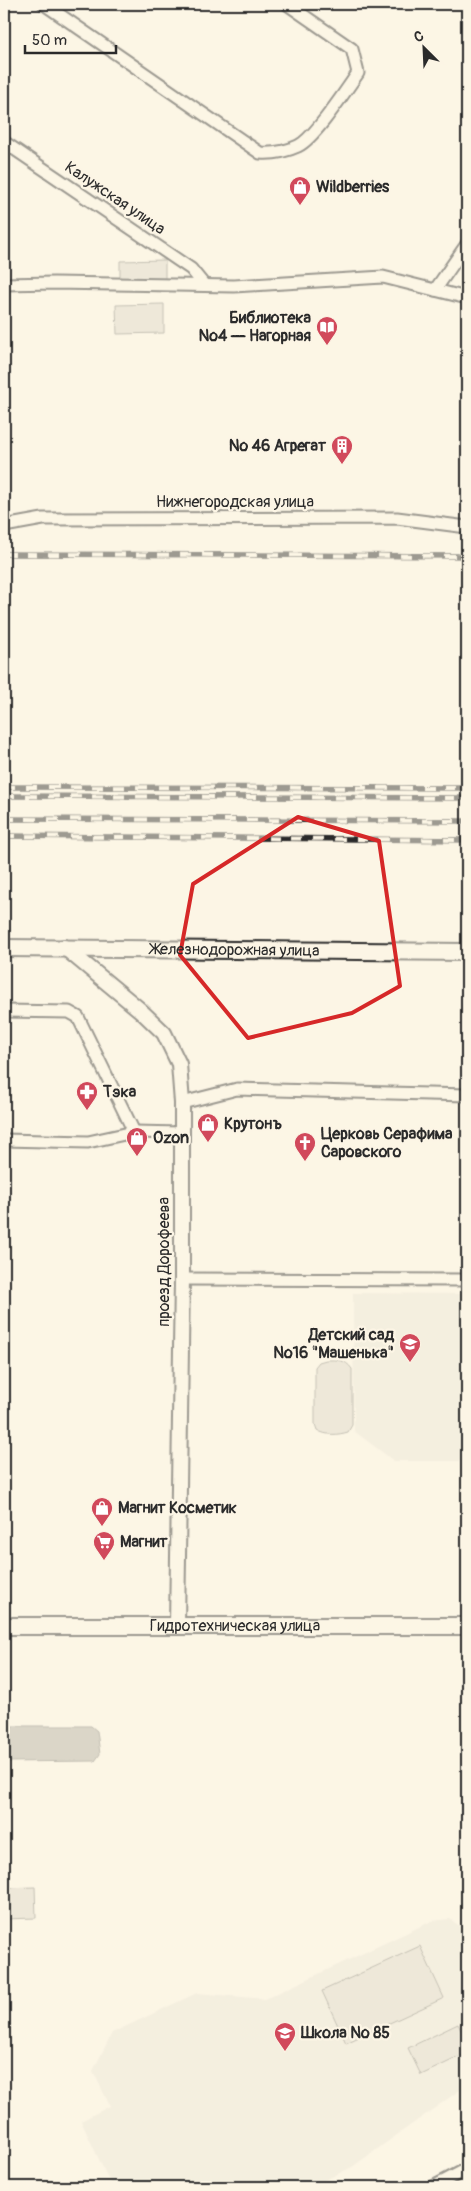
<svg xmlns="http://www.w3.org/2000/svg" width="471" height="2191" viewBox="0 0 471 2191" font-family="Pangolin,sans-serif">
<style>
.built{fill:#ece6d7}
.green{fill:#ded8ca;stroke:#84827a}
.water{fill:#b4b0a5;stroke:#7d7b74}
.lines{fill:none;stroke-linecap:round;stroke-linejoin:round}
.minor-casing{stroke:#2b2b2b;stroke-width:15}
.tertiary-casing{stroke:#2b2b2b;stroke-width:18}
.secondary-casing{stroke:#2b2b2b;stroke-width:20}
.minor{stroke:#fcf5e5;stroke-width:11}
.tertiary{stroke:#fcf5e5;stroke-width:14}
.secondary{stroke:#fcf5e5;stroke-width:16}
.rail-casing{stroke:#2b2b2b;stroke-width:5.5}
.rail{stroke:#fcf5e5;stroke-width:4;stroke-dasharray:11;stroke-linecap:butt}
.marked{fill:none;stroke:#d62828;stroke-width:4;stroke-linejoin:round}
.labels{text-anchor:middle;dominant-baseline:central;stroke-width:4.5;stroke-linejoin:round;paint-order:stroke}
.poi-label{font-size:16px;font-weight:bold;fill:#2b2b2b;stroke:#fcf5e5;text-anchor:start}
.street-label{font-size:16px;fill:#2b2b2b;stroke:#fcf5e5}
</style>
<rect width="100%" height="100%" fill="#fcf5e5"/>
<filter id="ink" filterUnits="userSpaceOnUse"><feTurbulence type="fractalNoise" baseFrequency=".02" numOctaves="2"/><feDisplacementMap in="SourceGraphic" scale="10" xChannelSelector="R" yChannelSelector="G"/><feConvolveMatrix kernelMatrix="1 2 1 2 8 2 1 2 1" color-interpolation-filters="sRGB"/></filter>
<g filter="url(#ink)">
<g class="built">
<path d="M353,1293L467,1294V1461H394L354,1431Z"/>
<path d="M450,1919L462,1928L467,1946V2085L352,2167L311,2187H112L81,2121L110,2106L93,2071L112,2033L197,1993L265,1999L432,1921Z"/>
</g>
<g class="green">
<path d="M165,260V280H120V261Z"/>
<path d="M164,304V333L117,334L116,305Z"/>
<path d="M326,1360C337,1360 345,1359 352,1369V1425L348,1432C338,1435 326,1436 317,1430L315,1424V1367L319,1362Z"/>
<path d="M35,1887L36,1918L4,1919V1888Z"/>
<path d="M420,1946L444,1998L346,2043L322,1991Z"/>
<path d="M458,2024L467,2043V2053L421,2075L408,2048Z"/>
</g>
<path class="water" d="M4,1726H91L97,1731L100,1754L95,1761L4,1762Z"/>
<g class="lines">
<g class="minor-casing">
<g id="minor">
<path d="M44,4L260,153C274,154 285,152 298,146C315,138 346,90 358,73L352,49L287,4"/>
<path d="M4,142L191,269L204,285"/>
<path d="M4,284L54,283L234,286L383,277L467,298"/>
<path d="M435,290L467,244"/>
<path d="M4,526L43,519L397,518L467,527"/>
<path d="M4,1011L69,1012L78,1017L134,1132"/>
<path d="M182,1103L237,1089L467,1095"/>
<path d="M4,1140L88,1142L134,1132L182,1133"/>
<path d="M182,1279L467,1280"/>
<path d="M433,2187L467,2169"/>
</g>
</g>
<g class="tertiary-casing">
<path id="tertiary" d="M64,947L140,1010L164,1033L179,1064L182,1103V1279L177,1626"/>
</g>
<g class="secondary-casing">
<g id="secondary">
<path id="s1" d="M4,948L467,952"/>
<path id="s2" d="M4,1626H467"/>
</g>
</g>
<use href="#minor" class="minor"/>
<use href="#tertiary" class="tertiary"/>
<use href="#secondary" class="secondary"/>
<g class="rail-casing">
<g id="rail">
<path d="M4,554L467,556"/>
<path d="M4,787L467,788"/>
<path d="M4,796L467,798"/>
<path d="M4,819L467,821"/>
<path d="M4,836L467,840"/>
</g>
</g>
<use href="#rail" class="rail"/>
</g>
</g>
<path d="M0 0H471V2191H0ZM298,817L379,841L400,986L352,1013L248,1038L180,955L193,884Z" fill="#fcf5e5" fill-opacity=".55" fill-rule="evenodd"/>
<path class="marked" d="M298,817L379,841L400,986L352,1013L248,1038L180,955L193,884Z"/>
<defs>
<g id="shop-pin" transform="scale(1.125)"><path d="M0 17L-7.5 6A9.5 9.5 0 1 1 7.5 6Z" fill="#d1495b" stroke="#fcf5e5"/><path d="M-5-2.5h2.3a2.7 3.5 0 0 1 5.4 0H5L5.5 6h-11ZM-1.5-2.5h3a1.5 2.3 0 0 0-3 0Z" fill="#fff"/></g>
<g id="library-pin" transform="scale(1.125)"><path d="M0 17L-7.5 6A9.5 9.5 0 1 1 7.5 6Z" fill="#d1495b" stroke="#fcf5e5"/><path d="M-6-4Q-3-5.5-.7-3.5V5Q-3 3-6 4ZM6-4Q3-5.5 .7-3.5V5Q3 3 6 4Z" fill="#fff"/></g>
<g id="building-pin" transform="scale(1.125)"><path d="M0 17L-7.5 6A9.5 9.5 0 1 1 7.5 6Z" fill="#d1495b" stroke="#fcf5e5"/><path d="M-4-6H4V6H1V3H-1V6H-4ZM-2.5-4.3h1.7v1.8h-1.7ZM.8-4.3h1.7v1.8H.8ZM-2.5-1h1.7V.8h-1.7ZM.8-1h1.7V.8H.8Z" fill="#fff"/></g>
<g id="pharmacy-pin" transform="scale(1.125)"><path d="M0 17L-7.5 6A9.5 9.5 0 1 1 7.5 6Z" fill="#d1495b" stroke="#fcf5e5"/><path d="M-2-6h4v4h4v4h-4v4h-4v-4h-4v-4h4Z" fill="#fff"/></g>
<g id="church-pin" transform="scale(1.125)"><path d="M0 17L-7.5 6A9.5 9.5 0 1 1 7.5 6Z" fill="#d1495b" stroke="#fcf5e5"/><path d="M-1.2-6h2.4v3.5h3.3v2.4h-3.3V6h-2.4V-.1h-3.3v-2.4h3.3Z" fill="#fff"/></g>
<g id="school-pin" transform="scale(1.125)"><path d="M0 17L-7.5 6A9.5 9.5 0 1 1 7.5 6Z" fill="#d1495b" stroke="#fcf5e5"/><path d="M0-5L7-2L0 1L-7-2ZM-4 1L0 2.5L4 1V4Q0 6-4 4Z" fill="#fff"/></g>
<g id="supermarket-pin" transform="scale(1.125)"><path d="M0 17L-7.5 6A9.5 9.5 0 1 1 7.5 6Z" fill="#d1495b" stroke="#fcf5e5"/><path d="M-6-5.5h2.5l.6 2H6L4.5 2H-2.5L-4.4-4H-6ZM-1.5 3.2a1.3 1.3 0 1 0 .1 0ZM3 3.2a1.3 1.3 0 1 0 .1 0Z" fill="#fff"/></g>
</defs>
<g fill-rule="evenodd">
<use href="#shop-pin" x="300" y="187"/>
<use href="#library-pin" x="327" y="327"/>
<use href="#building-pin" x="342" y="446"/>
<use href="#pharmacy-pin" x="87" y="1092"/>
<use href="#shop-pin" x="208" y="1124"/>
<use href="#shop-pin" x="137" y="1138"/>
<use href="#church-pin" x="305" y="1143"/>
<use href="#school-pin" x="410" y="1344"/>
<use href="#shop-pin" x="102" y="1508"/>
<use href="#supermarket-pin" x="104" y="1542"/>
<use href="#school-pin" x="285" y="2033"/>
</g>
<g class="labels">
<g class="poi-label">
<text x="316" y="187">Wildberries</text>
<text x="311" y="318" text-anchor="end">Библиотека<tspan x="311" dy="18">№4 — Нагорная</tspan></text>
<text x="326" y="446" text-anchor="end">№ 46 Агрегат</text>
<text x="103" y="1092">Тэка</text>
<text x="224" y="1124">Крутонъ</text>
<text x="321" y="1134">Церковь Серафима<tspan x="321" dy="18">Саровского</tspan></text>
<text x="153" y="1138">Ozon</text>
<text x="394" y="1335" text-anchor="end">Детский сад<tspan x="394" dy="18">№16 "Машенька"</tspan></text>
<text x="118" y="1508">Магнит Косметик</text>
<text x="120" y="1542">Магнит</text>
<text x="301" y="2033">Школа № 85</text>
</g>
<g class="street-label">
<text transform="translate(115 198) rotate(34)">Калужская улица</text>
<text x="235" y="502">Нижнегородская улица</text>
<text stroke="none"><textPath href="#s1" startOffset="231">Железнодорожная улица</textPath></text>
<text transform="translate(164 1262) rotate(-90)">проезд Дорофеева</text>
<text stroke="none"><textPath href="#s2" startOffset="231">Гидротехническая улица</textPath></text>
</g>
</g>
<rect width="471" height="2191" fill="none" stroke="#fcf5e5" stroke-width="20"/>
<rect x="10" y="10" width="451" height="2171" fill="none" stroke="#2b2b2b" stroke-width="2" filter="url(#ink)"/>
<g transform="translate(424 48) rotate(336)" stroke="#fcf5e5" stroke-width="4" paint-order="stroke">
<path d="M0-4L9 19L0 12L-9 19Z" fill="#2b2b2b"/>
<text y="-8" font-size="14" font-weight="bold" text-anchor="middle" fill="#2b2b2b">С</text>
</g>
<path d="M25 45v8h91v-8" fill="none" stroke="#2b2b2b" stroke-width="2.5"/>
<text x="32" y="45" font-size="15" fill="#2b2b2b" stroke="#fcf5e5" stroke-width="4" paint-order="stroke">50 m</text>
</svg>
